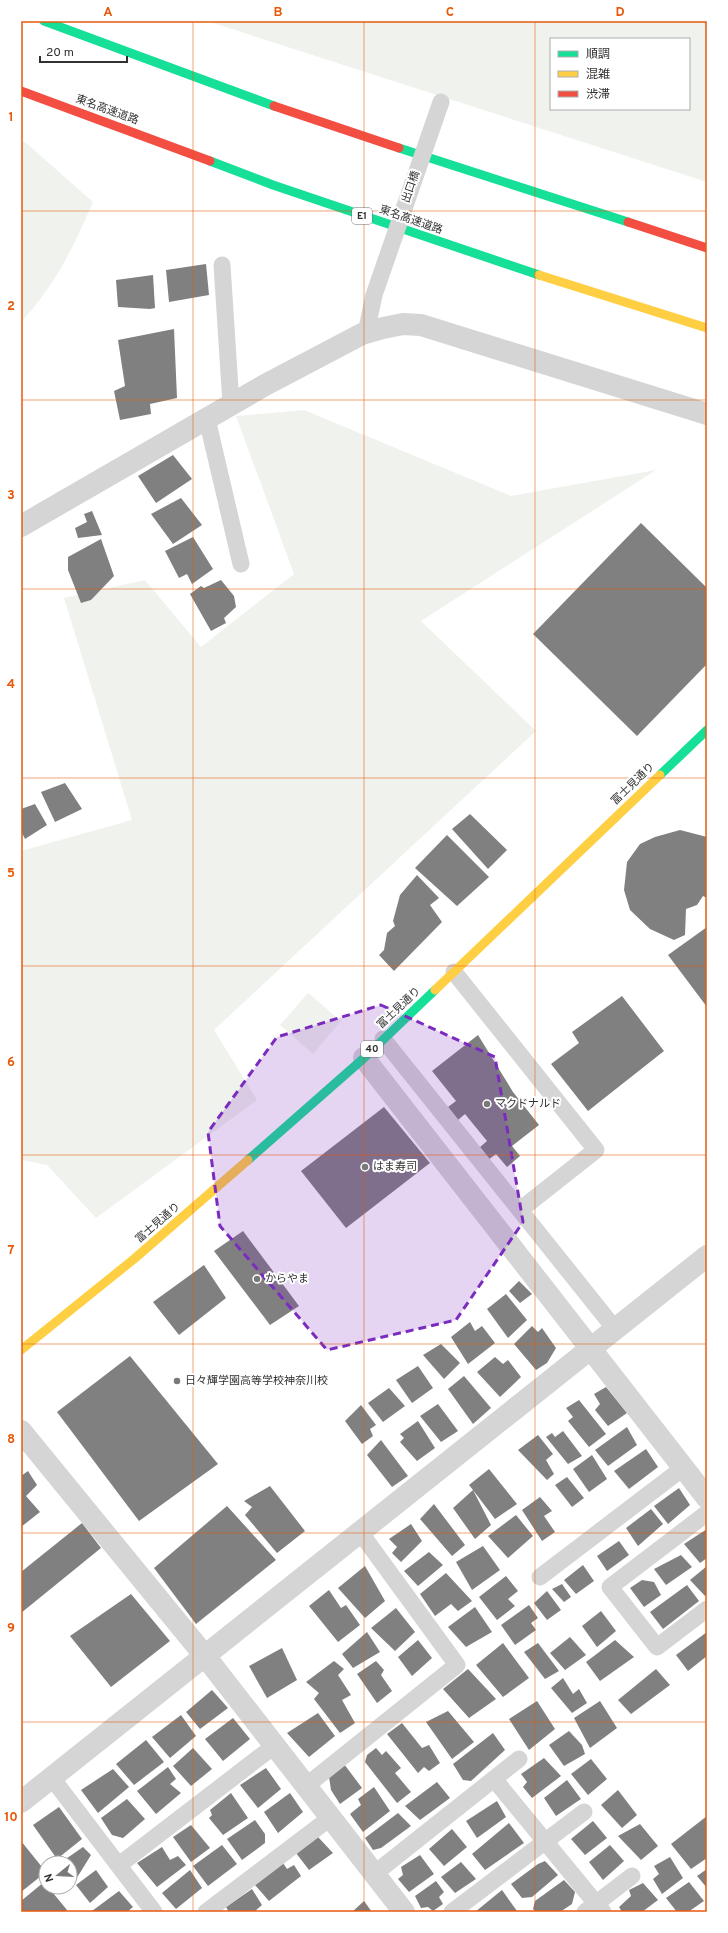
<svg xmlns="http://www.w3.org/2000/svg" width="728" height="1933" viewBox="0 0 728 1933" font-family="Overpass,'Noto Sans JP',sans-serif">
<style>
.green{fill:#f0f3ed;fill-rule:evenodd}
.building{fill:#808080}
.lines{fill:none;stroke-linecap:round;stroke-linejoin:round}
.lane{stroke:#d5d5d5;stroke-width:17}
.street{stroke:#d5d5d5;stroke-width:22}
.fast{stroke:#16e098;stroke-width:9}
.slow{stroke:#ffcf43;stroke-width:9}
.jam{stroke:#f24e42;stroke-width:9}
.lane-bridge{stroke:#d5d5d5;stroke-width:17}
.marked{fill:#7b2cbf;fill-opacity:0.2;stroke:#7b2cbf;stroke-width:3;stroke-dasharray:8 5;stroke-linejoin:round}
.grid{fill:none;stroke:#e8590c;stroke-width:1;stroke-opacity:0.55}
.poi-dot{fill:#797979;stroke:#fff;stroke-width:1.5}
.labels{text-anchor:middle;dominant-baseline:central;stroke-width:4;stroke-linejoin:round;paint-order:stroke}
.shield{fill:#fff;stroke:#6f6f6f;stroke-width:1}
.shield-label{font-size:10px;font-weight:bold;fill:#313131}
.street-label{font-size:11px;fill:#313131;stroke:#fff}
.poi-label{font-size:11px;fill:#313131;stroke:#fff;text-anchor:start}
.neatline{fill:none;stroke:#e8590c;stroke-width:1.5}
.grid-label{font-size:13px;text-anchor:middle;font-weight:bold;fill:#e8590c}
</style>
<rect width="100%" height="100%" fill="#fff"/>
<g class="green">
<path d="M207,21H707V182ZM551,39H689V109H551Z"/>
<path d="M21,141L26,143L93,202C73,248 56,284 21,322Z"/>
<path d="M304,410L511,496L656,470L421,621L536,731L214,1030L257,1100L96,1218L47,1165L21,1160V851L132,820L64,598L145,580L201,647L294,574L236,416Z"/>
<path d="M308,993L341,1021L313,1054L280,1025Z"/>
</g>
<g class="building">
<path d="M206,264L209,295L169,302L166,270Z"/>
<path d="M153,275L155,308L150,309L118,307L116,280Z"/>
<path d="M174,329L177,398L150,404L151,414L120,420L114,391L125,386L118,340Z"/>
<path d="M173,455L192,479L156,503L138,476Z"/>
<path d="M181,498L202,525L173,544L151,514Z"/>
<path d="M92,511L102,535L78,538L75,528L87,522L84,514Z"/>
<path d="M641,523L707,588V664L637,736L533,634Z"/>
<path d="M193,537L213,569L192,584L187,574L179,578L165,551Z"/>
<path d="M101,539L114,576L91,600L81,603L68,570V557Z"/>
<path d="M221,580L234,596L236,607L224,618L226,623L211,631L190,594L201,586L204,588Z"/>
<path d="M65,783L82,809L55,822L41,792Z"/>
<path d="M35,804L47,825L25,839L21,831V809Z"/>
<path d="M470,814L507,850L488,869L452,829Z"/>
<path d="M680,830L707,837V898L703,896L697,905L686,909L685,935L674,940L650,929L630,910L624,890L627,862L640,844L655,837Z"/>
<path d="M447,835L489,877L457,906L415,868Z"/>
<path d="M417,875L439,898L430,905L442,922L394,971L379,955L384,950L387,933L395,926L393,921L400,895Z"/>
<path d="M707,927V1007L668,955Z"/>
<path d="M622,996L664,1051L588,1111L551,1064L579,1043L572,1032Z"/>
<path d="M478,1035L513,1092L539,1125L512,1146L520,1156L507,1167L496,1154L488,1160L479,1148L487,1141L465,1114L458,1120L448,1107L456,1101L432,1071Z"/>
<path d="M384,1107L430,1163L346,1228L301,1171Z"/>
<path d="M243,1231L299,1306L270,1325L214,1251Z"/>
<path d="M204,1265L226,1298L179,1335L153,1302Z"/>
<path d="M519,1281L532,1294L520,1303L509,1291Z"/>
<path d="M506,1294L527,1320L508,1338L487,1309Z"/>
<path d="M470,1322L475,1331L482,1326L495,1343L468,1364L451,1337Z"/>
<path d="M532,1326L538,1332L542,1328L556,1348L547,1363L536,1370L514,1344Z"/>
<path d="M441,1344L460,1363L444,1379L423,1355Z"/>
<path d="M130,1356L218,1464L139,1521L57,1412Z"/>
<path d="M495,1357L503,1364L508,1360L521,1377L500,1397L477,1372Z"/>
<path d="M418,1366L433,1388L412,1403L396,1380Z"/>
<path d="M464,1376L491,1408L473,1424L448,1389Z"/>
<path d="M606,1387L627,1413L608,1426L595,1410L600,1404L594,1394Z"/>
<path d="M389,1388L405,1406L383,1422L368,1403Z"/>
<path d="M579,1400L606,1434L589,1447L568,1421L573,1417L566,1408Z"/>
<path d="M438,1404L458,1431L441,1442L420,1416Z"/>
<path d="M361,1405L376,1425L370,1429L373,1436L362,1444L345,1421Z"/>
<path d="M418,1421L435,1448L417,1461L400,1442L404,1438L400,1434Z"/>
<path d="M627,1427L637,1445L608,1466L595,1450Z"/>
<path d="M563,1431L582,1456L568,1464L546,1437L552,1433L555,1437Z"/>
<path d="M538,1435L553,1454L546,1460L554,1474L547,1480L518,1450Z"/>
<path d="M381,1440L408,1476L392,1487L367,1455Z"/>
<path d="M646,1449L658,1467L629,1489L614,1471Z"/>
<path d="M592,1455L607,1479L589,1492L573,1469Z"/>
<path d="M489,1469L517,1504L495,1519L473,1490L491,1525L475,1539L453,1508L473,1490L469,1485Z"/>
<path d="M28,1471L37,1485L26,1496L40,1512L21,1527V1476Z"/>
<path d="M567,1477L584,1498L572,1507L555,1485Z"/>
<path d="M270,1486L305,1531L277,1553L245,1515L252,1507L244,1501Z"/>
<path d="M679,1488L690,1505L668,1524L654,1506Z"/>
<path d="M540,1497L552,1511L544,1516L555,1532L542,1541L522,1510Z"/>
<path d="M434,1504L465,1545L452,1556L420,1519Z"/>
<path d="M227,1506L276,1560L196,1624L154,1568Z"/>
<path d="M651,1509L663,1524L638,1546L626,1528Z"/>
<path d="M516,1515L533,1536L508,1558L488,1536Z"/>
<path d="M82,1523L101,1548L21,1613V1572Z"/>
<path d="M411,1524L422,1541L401,1562L392,1553L397,1547L389,1539Z"/>
<path d="M707,1529V1558L700,1563L684,1544Z"/>
<path d="M619,1541L629,1555L607,1571L597,1556Z"/>
<path d="M483,1546L500,1570L472,1590L456,1562Z"/>
<path d="M429,1552L443,1565L418,1586L404,1571Z"/>
<path d="M681,1555L692,1567L666,1585L654,1569Z"/>
<path d="M583,1565L594,1581L576,1594L564,1580Z"/>
<path d="M365,1566L385,1601L365,1618L338,1588Z"/>
<path d="M707,1566V1594L705,1596L690,1580Z"/>
<path d="M446,1573L472,1601L458,1611L451,1604L435,1616L420,1594Z"/>
<path d="M506,1576L518,1591L508,1599L515,1606L497,1620L479,1597Z"/>
<path d="M642,1580L654,1582L661,1595L644,1607L630,1588Z"/>
<path d="M562,1584L571,1597L564,1602L552,1589Z"/>
<path d="M687,1585L699,1601L663,1629L650,1612Z"/>
<path d="M329,1590L341,1608L346,1605L360,1625L338,1642L309,1606Z"/>
<path d="M547,1591L561,1610L547,1620L534,1603Z"/>
<path d="M131,1594L170,1641L111,1687L70,1636Z"/>
<path d="M529,1605L538,1618L531,1623L536,1630L515,1645L501,1625Z"/>
<path d="M475,1607L492,1632L466,1647L448,1627Z"/>
<path d="M396,1608L415,1632L395,1651L371,1628Z"/>
<path d="M601,1611L616,1631L597,1647L582,1626Z"/>
<path d="M367,1632L380,1652L353,1668L342,1654Z"/>
<path d="M707,1632V1656L688,1671L676,1655Z"/>
<path d="M570,1637L586,1655L565,1670L550,1653Z"/>
<path d="M418,1640L432,1658L412,1676L398,1657Z"/>
<path d="M615,1640L634,1657L600,1681L586,1662Z"/>
<path d="M503,1643L529,1678L503,1697L476,1665Z"/>
<path d="M538,1643L559,1671L545,1679L524,1652Z"/>
<path d="M282,1648L297,1680L267,1698L249,1666Z"/>
<path d="M334,1661L344,1669L338,1675L351,1695L342,1700L355,1723L340,1733L314,1699L319,1693L306,1682Z"/>
<path d="M376,1661L384,1670L381,1675L392,1691L377,1703L357,1674Z"/>
<path d="M468,1669L496,1699L469,1718L443,1689Z"/>
<path d="M656,1669L670,1685L631,1714L618,1700Z"/>
<path d="M563,1678L573,1694L579,1689L587,1703L572,1713L551,1688Z"/>
<path d="M212,1690L228,1708L200,1729L186,1712Z"/>
<path d="M537,1701L555,1729L529,1750L509,1719Z"/>
<path d="M600,1701L617,1728L590,1748L574,1718Z"/>
<path d="M448,1711L474,1742L452,1759L426,1722Z"/>
<path d="M318,1713L335,1736L309,1757L287,1733Z"/>
<path d="M181,1715L196,1736L170,1758L152,1737Z"/>
<path d="M233,1718L250,1739L223,1761L205,1739Z"/>
<path d="M402,1723L422,1748L429,1745L440,1763L429,1771L424,1767L418,1773L387,1734Z"/>
<path d="M569,1731L582,1745L585,1754L564,1766L549,1745Z"/>
<path d="M493,1733L505,1750L471,1781L463,1780L453,1764Z"/>
<path d="M146,1740L164,1762L134,1785L116,1764Z"/>
<path d="M193,1748L212,1769L191,1786L173,1766Z"/>
<path d="M376,1748L382,1755L386,1751L401,1768L395,1773L411,1792L397,1803L365,1762L367,1755Z"/>
<path d="M544,1758L561,1776L532,1798L523,1787L527,1782L521,1774Z"/>
<path d="M591,1759L607,1779L588,1795L571,1774Z"/>
<path d="M344,1764L362,1788L340,1804L331,1790L329,1777Z"/>
<path d="M168,1767L176,1779L170,1784L181,1793L156,1814L137,1791Z"/>
<path d="M266,1768L281,1789L258,1808L240,1785Z"/>
<path d="M113,1769L129,1787L98,1813L81,1790Z"/>
<path d="M567,1780L581,1799L556,1816L544,1798Z"/>
<path d="M437,1782L450,1798L420,1820L405,1806Z"/>
<path d="M374,1787L390,1811L363,1832L350,1814L361,1805L358,1799Z"/>
<path d="M618,1790L637,1815L622,1828L601,1805Z"/>
<path d="M231,1793L248,1818L223,1835L209,1818L212,1815L210,1810Z"/>
<path d="M290,1793L303,1812L278,1833L264,1812Z"/>
<path d="M127,1799L145,1819L123,1838L112,1835L101,1818Z"/>
<path d="M497,1801L506,1817L477,1838L466,1821Z"/>
<path d="M59,1807L82,1839L57,1859L33,1825Z"/>
<path d="M398,1813L411,1826L381,1848L373,1850L365,1838Z"/>
<path d="M707,1816V1858L691,1869L671,1844Z"/>
<path d="M255,1820L265,1834V1843L242,1860L227,1839Z"/>
<path d="M593,1821L607,1838L585,1855L571,1839Z"/>
<path d="M509,1823L524,1843L485,1870L472,1854Z"/>
<path d="M640,1824L658,1846L641,1860L618,1836Z"/>
<path d="M191,1825L210,1848L191,1862L173,1837Z"/>
<path d="M452,1829L467,1847L444,1866L429,1849Z"/>
<path d="M318,1837L333,1853L309,1870L296,1853Z"/>
<path d="M21,1841L46,1872L21,1892Z"/>
<path d="M222,1845L237,1864L208,1886L193,1866Z"/>
<path d="M610,1845L624,1861L603,1880L589,1862Z"/>
<path d="M83,1847L91,1855L78,1876L72,1882L70,1879V1863H60Z"/>
<path d="M162,1847L170,1860L178,1856L186,1865L157,1887L137,1863Z"/>
<path d="M420,1855L434,1874L409,1892L398,1879L403,1875L401,1867Z"/>
<path d="M670,1857L683,1878L662,1894L653,1879L659,1874L654,1866Z"/>
<path d="M545,1861L558,1875L532,1897L522,1898L511,1884L538,1864Z"/>
<path d="M461,1862L476,1879L455,1893L441,1877Z"/>
<path d="M283,1863L287,1869L294,1865L301,1876L269,1901L255,1885Z"/>
<path d="M707,1869V1888L697,1876Z"/>
<path d="M96,1870L108,1887L90,1903L76,1885Z"/>
<path d="M190,1870L202,1888L176,1909L162,1893Z"/>
<path d="M564,1880L575,1892L572,1904L560,1912H536L533,1909L535,1901Z"/>
<path d="M436,1881L444,1892L439,1897L443,1904L433,1911L428,1907L421,1908L415,1896Z"/>
<path d="M44,1882L67,1910L65,1912H21V1901Z"/>
<path d="M689,1882L704,1901L688,1912H677L666,1898Z"/>
<path d="M643,1883L658,1900L642,1912H622L619,1907L631,1896L629,1890Z"/>
<path d="M252,1889L262,1905L254,1912H229L226,1907Z"/>
<path d="M502,1890L517,1911L515,1912H475Z"/>
<path d="M119,1891L133,1907L127,1912H94L92,1911Z"/>
<path d="M364,1901L372,1912H352Z"/>
</g>
<g class="lines">
<g class="lane">
<path d="M222,265L231,404"/>
<path d="M366,333L374,295"/>
<path d="M207,419L241,564"/>
<path d="M454,972L596,1150L520,1210"/>
<path d="M383,1039L615,1329"/>
<path d="M707,1513L610,1587L657,1647L707,1609"/>
<path d="M540,1577L683,1468"/>
<path d="M52,1778L154,1912"/>
<path d="M494,1779L603,1912"/>
<path d="M306,1786L457,1665L360,1532"/>
<path d="M119,1865L274,1746"/>
<path d="M374,1874L519,1759"/>
<path d="M206,1912L330,1818"/>
<path d="M452,1912L584,1812"/>
<path d="M585,1912L632,1876"/>
</g>
<g class="street">
<path d="M21,526L265,385L362,334L383,328L403,324L421,325L707,414"/>
<path d="M364,1058L707,1498"/>
<path d="M21,1431L205,1656L404,1912"/>
<path d="M21,1802L707,1256"/>
</g>
<g class="fast">
<path d="M44,21L274,106"/>
<path d="M399,148L628,222"/>
<path d="M210,161L273,185L539,275"/>
<path d="M660,775L707,730"/>
<path d="M248,1160L364,1058L435,990"/>
</g>
<g class="slow">
<path d="M539,275L707,328"/>
<path d="M435,990L660,775"/>
<path d="M21,1350L134,1259L248,1160"/>
</g>
<g class="jam">
<path d="M21,91L210,161"/>
<path d="M274,106L399,148"/>
<path d="M628,222L707,248"/>
</g>
<path class="lane-bridge" d="M374,295L441,102"/>
</g>
<path class="marked" d="M381,1005L495,1057L523,1222L456,1320L327,1350L220,1226L208,1132L277,1037Z"/>
<path class="grid" d="M193,21V1912M364,21V1912M535,21V1912M21,211H707M21,400H707M21,589H707M21,778H707M21,966H707M21,1155H707M21,1344H707M21,1533H707M21,1722H707"/>
<g class="poi-dot">
<circle cx="487" cy="1104" r="4"/>
<circle cx="365" cy="1167" r="4"/>
<circle cx="257" cy="1279" r="4"/>
<circle cx="177" cy="1381" r="4"/>
</g>
<g class="labels">
<g class="shield">
<rect x="352" y="208" width="20" height="16" rx="3"/>
<rect x="361" y="1041" width="22" height="16" rx="3"/>
</g>
<g class="shield-label">
<text x="362" y="216">E1</text>
<text x="372" y="1049">40</text>
</g>
<g class="street-label">
<text transform="translate(107 110) rotate(20)">東名高速道路</text>
<text transform="translate(411 187) rotate(-71)">出口橋</text>
<text transform="translate(411 220) rotate(19)">東名高速道路</text>
<text transform="translate(633 784) rotate(-44)">富士見通り</text>
<text transform="translate(399 1008) rotate(-43)">富士見通り</text>
<text transform="translate(158 1223) rotate(-41)">富士見通り</text>
</g>
<g class="poi-label">
<text x="495" y="1104">マクドナルド</text>
<text x="373" y="1167">はま寿司</text>
<text x="265" y="1279">からやま</text>
<text x="185" y="1381">日々輝学園高等学校神奈川校</text>
</g>
</g>
<rect width="728" height="1933" fill="none" stroke="#ffffff" stroke-width="44"/>
<rect x="550" y="38" width="140" height="72" fill="#ffffff" stroke="#adadad"/>
<rect x="558" y="51" width="20" height="6" fill="#16e098" stroke="#adadad"/>
<text x="586" y="58" font-size="12" fill="#313131">順調</text>
<rect x="558" y="71" width="20" height="6" fill="#ffcf43" stroke="#adadad"/>
<text x="586" y="78" font-size="12" fill="#313131">混雑</text>
<rect x="558" y="91" width="20" height="6" fill="#f24e42" stroke="#adadad"/>
<text x="586" y="98" font-size="12" fill="#313131">渋滞</text>
<g transform="translate(58 1875) rotate(252)"><circle r="19" fill="#ffffff" stroke="#adadad"/>
<path d="M0-3L7 15L0 10L-7 15Z" fill="#797979"/>
<text y="-6" font-size="11" font-weight="bold" text-anchor="middle" fill="#313131">N</text>
</g>
<path d="M40 56v6h87v-6" fill="none" stroke="#313131" stroke-width="2"/>
<text x="46" y="56" font-size="12" fill="#313131" stroke="#ffffff" stroke-width="3" paint-order="stroke">20 m</text>
<rect x="22" y="22" width="684" height="1889" class="neatline"/>
<g class="grid-label">
<text x="108" y="16">A</text>
<text x="278" y="16">B</text>
<text x="450" y="16">C</text>
<text x="620" y="16">D</text>
<text x="11" y="121">1</text>
<text x="11" y="310">2</text>
<text x="11" y="499">3</text>
<text x="11" y="688">4</text>
<text x="11" y="877">5</text>
<text x="11" y="1066">6</text>
<text x="11" y="1254">7</text>
<text x="11" y="1443">8</text>
<text x="11" y="1632">9</text>
<text x="11" y="1821">10</text>
</g>
</svg>
